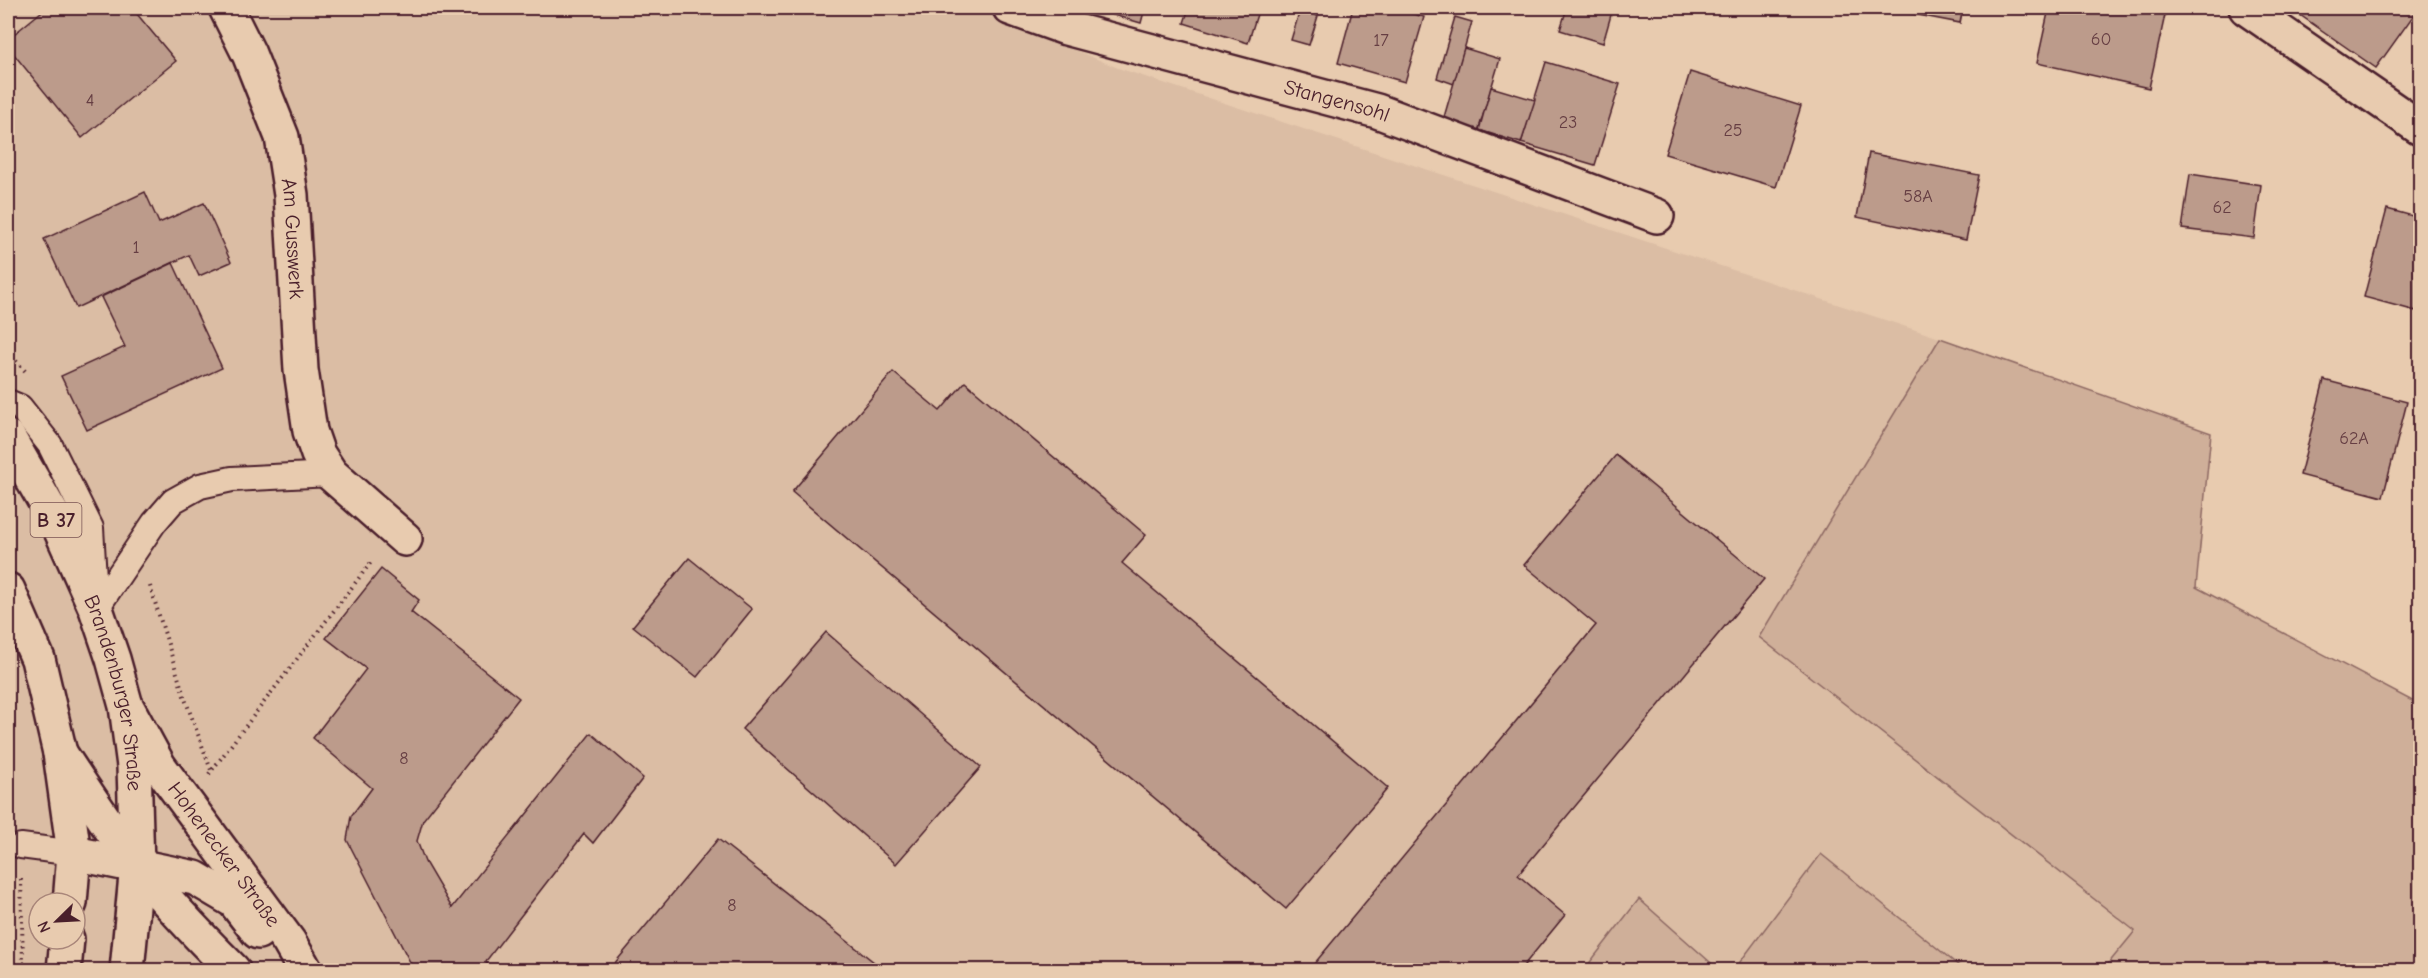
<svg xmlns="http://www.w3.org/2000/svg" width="2428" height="978" viewBox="0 0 2428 978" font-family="'Comic Neue',sans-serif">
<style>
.built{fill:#dbbda4;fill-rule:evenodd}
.green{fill:#cfaf99;stroke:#8c6762;stroke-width:1.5}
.building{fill:#bc9b8b;stroke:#4a1f2b;stroke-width:1.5}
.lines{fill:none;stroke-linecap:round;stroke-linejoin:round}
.service-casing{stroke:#4a1f2b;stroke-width:28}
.minor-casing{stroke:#4a1f2b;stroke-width:38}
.secondary-casing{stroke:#4a1f2b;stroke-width:38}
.primary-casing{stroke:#4a1f2b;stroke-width:38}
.path{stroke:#4a1f2b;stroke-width:4;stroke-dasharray:1.5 4.5;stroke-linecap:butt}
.service{stroke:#e8cbaf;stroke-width:24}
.minor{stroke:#e8cbaf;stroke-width:33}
.secondary{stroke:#e8cbaf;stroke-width:33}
.primary{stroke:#e8cbaf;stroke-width:33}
.labels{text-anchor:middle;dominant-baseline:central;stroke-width:6;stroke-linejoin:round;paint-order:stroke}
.number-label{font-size:18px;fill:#663e43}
.shield{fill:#e8cbaf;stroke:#795353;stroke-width:1.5}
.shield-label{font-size:20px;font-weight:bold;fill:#4a1f2b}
.street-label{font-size:21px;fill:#4a1f2b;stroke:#e8cbaf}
</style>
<rect width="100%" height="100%" fill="#e8cbaf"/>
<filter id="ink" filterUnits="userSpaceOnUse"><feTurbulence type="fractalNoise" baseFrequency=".0167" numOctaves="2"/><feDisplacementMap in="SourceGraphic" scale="12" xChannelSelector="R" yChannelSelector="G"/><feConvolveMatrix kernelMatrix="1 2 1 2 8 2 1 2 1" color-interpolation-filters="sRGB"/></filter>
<g filter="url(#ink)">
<path class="built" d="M8,8H975L1118,68L1940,338L1759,637L2136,932L2103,970H1964L1821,855L1734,970H1719L1639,900L1584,970H8ZM39,903H75V939H39Z"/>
<g class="green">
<path d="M1940,338L2211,433L2196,587L2420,705V970H2103L2135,931L1759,637Z"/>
<path d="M1821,854L1964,970H1734Z"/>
<path d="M1639,899L1719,970H1584Z"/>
</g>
<g class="building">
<path d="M46,8H132L176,61L82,138L8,47V39Z"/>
<path d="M1104,8H1145L1141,23L1103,12Z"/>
<path d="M1189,8H1259L1248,43L1184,23Z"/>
<path d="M1353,8H1392L1424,17L1405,82L1338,63Z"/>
<path d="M1567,8H1613L1603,43L1560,30Z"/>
<path d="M1882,8H1963L1960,23Z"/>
<path d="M2049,8H2131L2165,15L2149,88L2037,63Z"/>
<path d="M2290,8H2415L2418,9L2376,68Z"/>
<path d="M1300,10L1318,16L1309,45L1291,40Z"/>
<path d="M1455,17L1472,22L1454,84L1437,78Z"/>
<path d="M1464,48L1500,59L1477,135L1442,124Z"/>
<path d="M1546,62L1620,84L1595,165L1521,143Z"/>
<path d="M1690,72L1801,106L1776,187L1665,154Z"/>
<path d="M1491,87L1535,100L1521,143L1479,130Z"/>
<path d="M1869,153L1979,175L1966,240L1857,217Z"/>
<path d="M2190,174L2261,185L2254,238L2182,229Z"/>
<path d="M145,192L159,223L204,203L231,262L199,276L189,255L76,308L44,239Z"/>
<path d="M2387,209L2420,218V294L2416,311L2364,297Z"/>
<path d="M173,263L222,368L87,430L61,376L125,347L101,297Z"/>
<path d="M893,372L940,411L965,382L1146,535L1122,563L1388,788L1286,909L792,492Z"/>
<path d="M2324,380L2407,402L2383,497L2300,475Z"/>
<path d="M1616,455L1764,579L1518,875L1565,915L1520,970H1309L1596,625L1524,565Z"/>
<path d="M689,558L752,609L697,677L633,626Z"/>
<path d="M381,569L419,600L411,612L519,698L423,820L417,841L425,862L452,908L591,733L643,778L593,843L584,834L486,961L490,970H409L413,968L347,840L351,816L372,788L313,738L366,669L326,638Z"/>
<path d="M826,632L981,767L896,864L742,729Z"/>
<path d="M718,839L884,970H609Z"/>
</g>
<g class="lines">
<g class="service-casing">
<g id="service">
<path d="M8,402L20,407L50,445L91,528L95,595"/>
<path d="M96,609L154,523L173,501L200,486L232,479L331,474"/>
<path d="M21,846L74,853"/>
</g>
</g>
<g class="minor-casing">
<g id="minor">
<path id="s1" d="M226,8L249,54L282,137L291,195L301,370L310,431L318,454L331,474L405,539"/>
<path id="s2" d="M1010,8L1066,28L1377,111L1657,216"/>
<path d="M2246,8L2420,128"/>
</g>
</g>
<g class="secondary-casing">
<g id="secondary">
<path id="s3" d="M127,707L159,766L289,942L305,970"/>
<path d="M60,753C85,791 109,828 136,864C166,902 199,936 233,970"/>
<path d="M74,853L195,878L234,901L258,932"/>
</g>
</g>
<g class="primary-casing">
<g id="primary">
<path id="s4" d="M8,437L58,524L96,609L113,659L126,706L134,766L137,865L127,970"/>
<path d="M8,590L38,659L60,753L74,853L70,903"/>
<path d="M64,970L67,939"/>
</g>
</g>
<g class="path">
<path d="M8,352L26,372"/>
<path d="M150,586L184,696L211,770"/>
<path d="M8,774L15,815"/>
<path d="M209,774L372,561"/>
<path d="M21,879L23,963L27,964"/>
</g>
<use href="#service" class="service"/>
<use href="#minor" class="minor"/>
<use href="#secondary" class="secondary"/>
<use href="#primary" class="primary"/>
</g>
</g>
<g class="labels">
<g class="number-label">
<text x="2101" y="39">60</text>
<text x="1381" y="40">17</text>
<text x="90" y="100">4</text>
<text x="1568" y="122">23</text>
<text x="1733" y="130">25</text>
<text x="1918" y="196">58A</text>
<text x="2222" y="207">62</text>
<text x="136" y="247">1</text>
<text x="2354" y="438">62A</text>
<text x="404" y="758">8</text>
<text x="732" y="905">8</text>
</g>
<rect class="shield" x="30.5" y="503" width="51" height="34" rx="4.5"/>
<g class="shield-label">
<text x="56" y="520">B 37</text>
</g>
<g class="street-label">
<text stroke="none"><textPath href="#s2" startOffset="340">Stangensohl</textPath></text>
<text stroke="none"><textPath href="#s1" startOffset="243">Am Gusswerk</textPath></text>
<text stroke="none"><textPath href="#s4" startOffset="280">Brandenburger Straße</textPath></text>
<text stroke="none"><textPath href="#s3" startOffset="177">Hohenecker Straße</textPath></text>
</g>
</g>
<rect width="2428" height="978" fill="none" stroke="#e8cbaf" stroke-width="30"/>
<rect x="15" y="15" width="2398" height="948" fill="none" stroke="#4a1f2b" stroke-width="2" filter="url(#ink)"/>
<g transform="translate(57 921) rotate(246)"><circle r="28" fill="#e8cbaf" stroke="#a9867a" stroke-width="1.5"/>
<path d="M0-4.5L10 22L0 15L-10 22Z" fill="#4a1f2b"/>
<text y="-9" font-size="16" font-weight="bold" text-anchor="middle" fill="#4a1f2b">N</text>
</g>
</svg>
